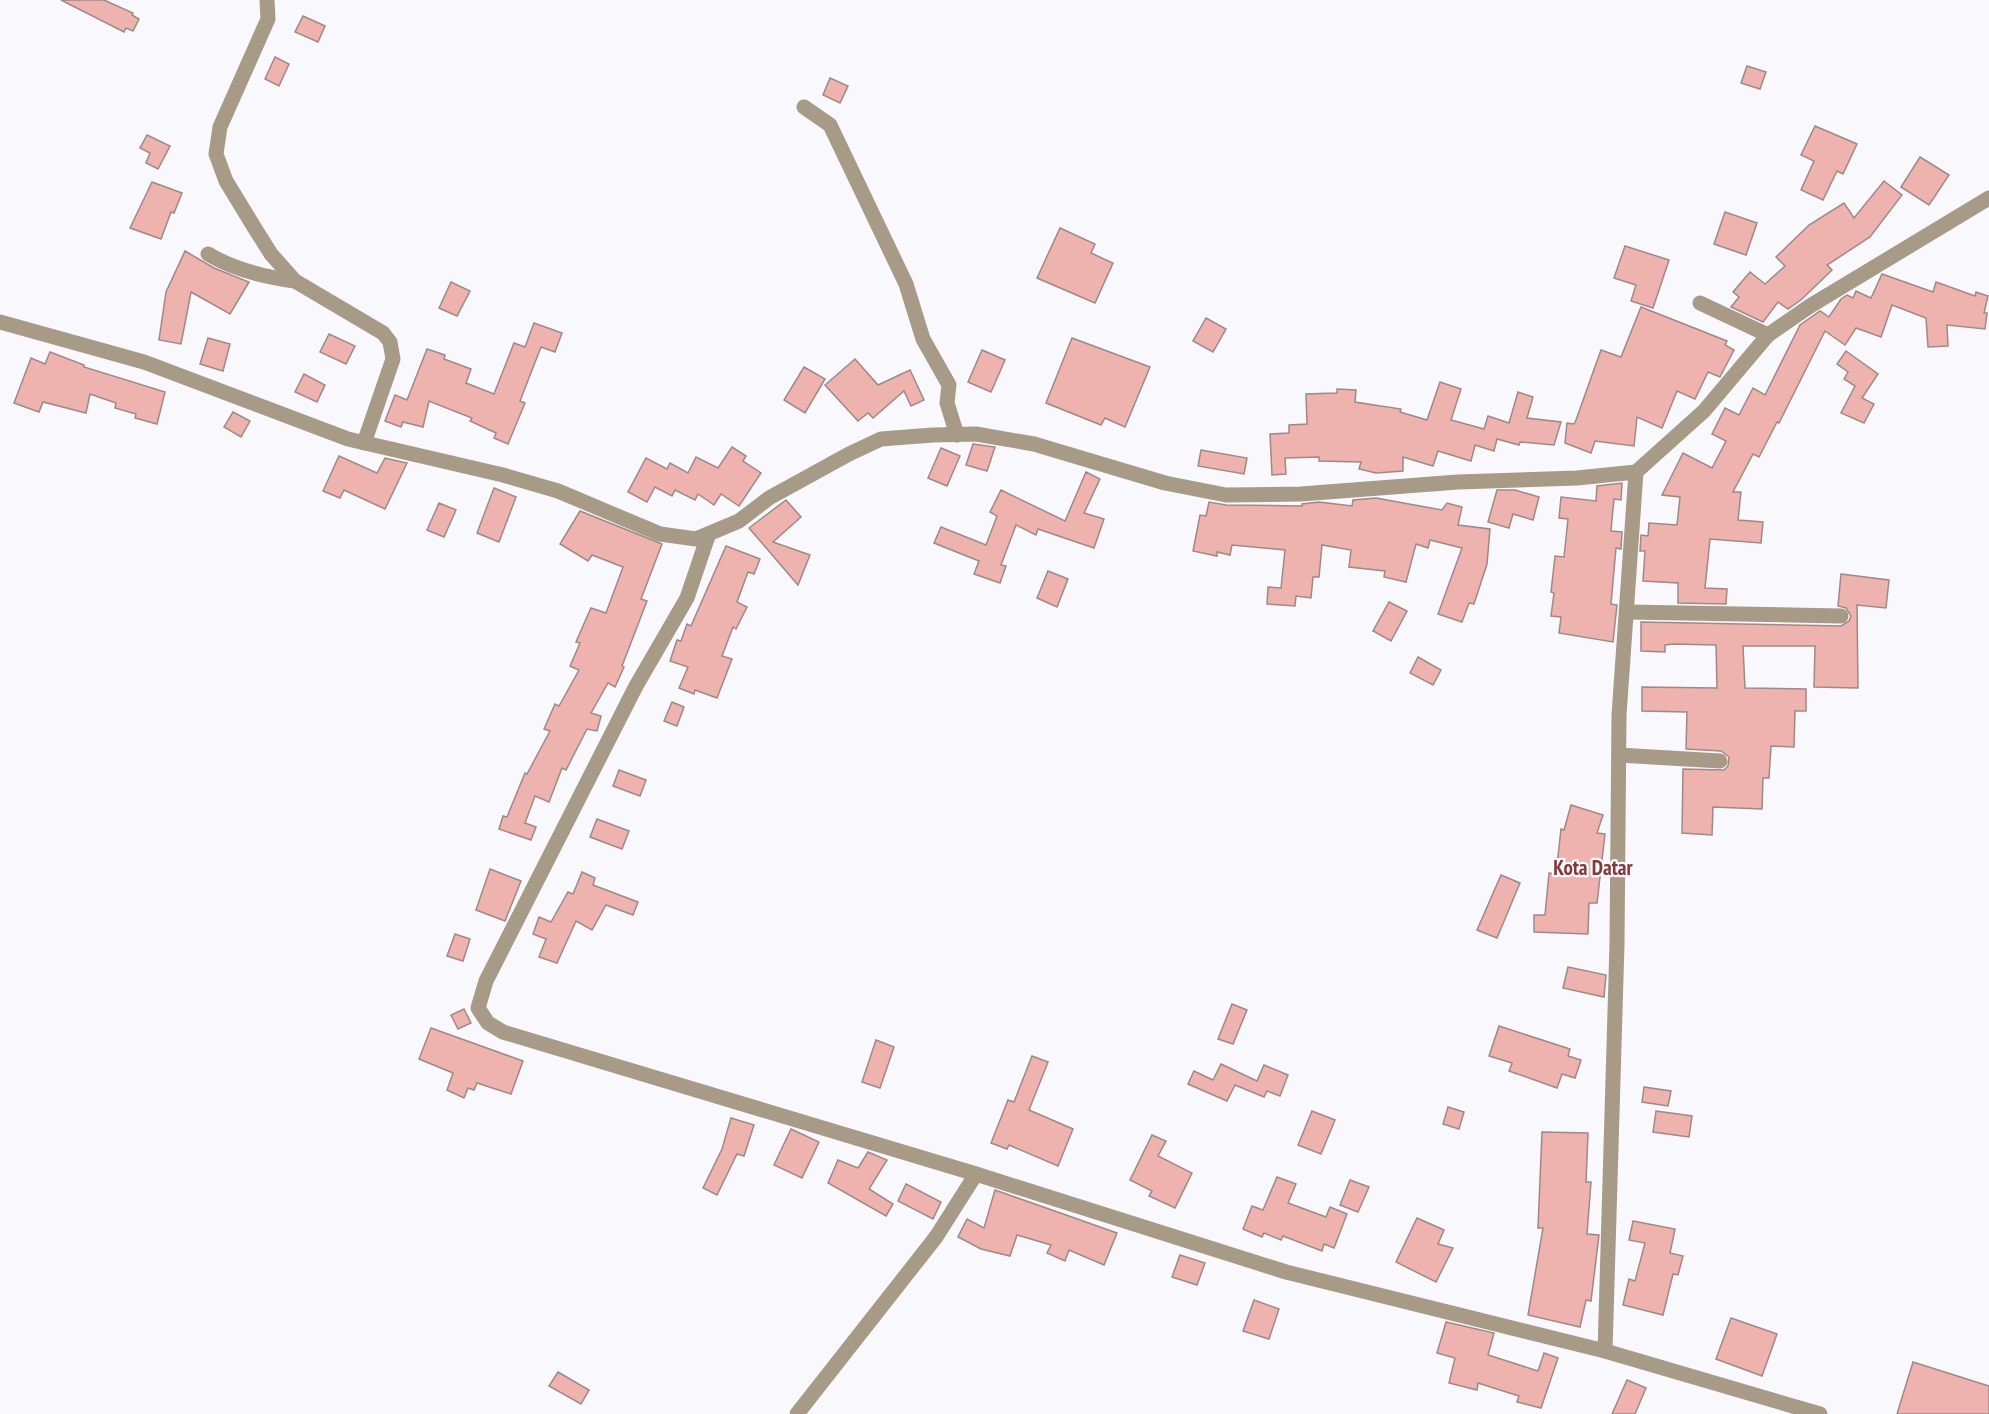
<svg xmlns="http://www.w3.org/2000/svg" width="1989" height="1414" viewBox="0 0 1989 1414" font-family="'PT Sans Narrow',sans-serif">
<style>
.building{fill:#eeb3ae;stroke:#a08886;stroke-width:1.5}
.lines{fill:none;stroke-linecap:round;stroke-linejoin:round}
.minor{stroke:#a79b87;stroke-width:15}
.labels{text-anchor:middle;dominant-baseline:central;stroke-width:4.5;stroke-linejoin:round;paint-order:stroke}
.quarter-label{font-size:21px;font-weight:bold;fill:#81393c;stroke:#f9f8fc}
</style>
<rect width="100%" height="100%" fill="#f9f8fc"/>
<g class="building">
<path d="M61,0H104L133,13L132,15L139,19L133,31L126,28L124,32Z"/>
<path d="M303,16L325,26L318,42L295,32Z"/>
<path d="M275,57L289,64L279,86L265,79Z"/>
<path d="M1747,66L1766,72L1760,89L1741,83Z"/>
<path d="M830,78L848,86L840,103L823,95Z"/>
<path d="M1815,126L1857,144L1843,174L1837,171L1823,200L1801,190L1814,161L1801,155Z"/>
<path d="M147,135L170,146L158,169L146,163L150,153L140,148Z"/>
<path d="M1920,157L1949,175L1929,205L1901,187Z"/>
<path d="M1884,181L1902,195L1870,237L1827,265L1832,270L1802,299L1788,309L1778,302L1763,322L1731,307L1739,297L1733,292L1750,272L1765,284L1785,266L1776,257L1809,225L1844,203L1854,218Z"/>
<path d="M152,182L182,193L174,213L171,212L161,239L130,228Z"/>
<path d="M1725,212L1757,223L1746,255L1714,244Z"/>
<path d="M1060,228L1095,244L1091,253L1113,263L1095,303L1037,278Z"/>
<path d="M1625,246L1669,260L1653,308L1631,301L1636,285L1614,278Z"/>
<path d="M185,251L214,268L249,282L230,314L191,292L181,344L159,340L166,292Z"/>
<path d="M1882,274L1933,292L1936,282L1975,296L1976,292L1988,296L1984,313H1987L1985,329L1947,325L1948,346L1928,347L1926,318L1892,305L1881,337L1856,328L1845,345L1825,331L1779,423L1777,422L1759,457L1753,454L1733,492H1741L1738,520L1763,522L1761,543L1710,539L1705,588L1727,589L1726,604L1678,603V583L1643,581L1645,551H1640L1641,535L1648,536L1649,523L1677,525L1680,497L1662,495L1683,453L1712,468L1726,441L1712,434L1725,408L1739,415L1753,388L1765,395L1800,325L1820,311L1829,317L1841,299L1847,295L1853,298L1856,291L1871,298Z"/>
<path d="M451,282L470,291L457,316L439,308Z"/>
<path d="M1641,307L1727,341L1725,345L1734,350L1721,375L1720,377L1708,372L1695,399L1677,391L1662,428L1637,417L1634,446L1595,441L1591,453L1565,443L1567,423L1574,424L1576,420L1601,350L1621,357Z"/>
<path d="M1206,318L1226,329L1213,352L1193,341Z"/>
<path d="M534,323L562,333L555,352L541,347L520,401L525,403L508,444L494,438L496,433L470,421L472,418L429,401L423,427L403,422L401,427L385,421L395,395L407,400L427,349L445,355L444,359L471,369L466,383L494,394L514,343L525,347Z"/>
<path d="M329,334L355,346L346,364L320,352Z"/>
<path d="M208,338L230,344L223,371L200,364Z"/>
<path d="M1072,338L1150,367L1125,427L1105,418L1101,425L1046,403Z"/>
<path d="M982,350L1005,360L991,392L968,382Z"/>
<path d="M1846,351L1878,374L1862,398L1874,404L1864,423L1841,413L1855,386L1844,379L1848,372L1837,364Z"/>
<path d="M50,352L84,365V367L165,392L157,424L135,418L136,414L115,408L116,403L90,394L86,413L43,402L39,412L14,403L31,358L45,364Z"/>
<path d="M855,359L878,385L910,370L924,400L911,406L904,391L873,418L868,413L858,421L825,385Z"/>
<path d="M804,367L825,379L805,413L784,400Z"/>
<path d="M304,374L325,385L317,402L295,392Z"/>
<path d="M1440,382L1461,389L1451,420L1484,429L1488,416L1509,423L1518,392L1533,397L1527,418L1561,422L1554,445L1520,442L1519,445L1497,439L1494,451L1475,445L1471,461L1438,451L1433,466L1403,457V471L1376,473L1359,469L1361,462L1319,461V457L1285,458L1286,474L1272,475L1270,434L1289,433V425L1307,424L1306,394L1337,393V389L1356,390L1355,402L1401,409L1400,412L1427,420Z"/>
<path d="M233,412L250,421L241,437L224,427Z"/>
<path d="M973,444L995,447L987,471L966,465Z"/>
<path d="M732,447L746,456L743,461L761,473L739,506L721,494L714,505L698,494L695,500L675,490L672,496L655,487L647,502L628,492L646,458L667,469L670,463L688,473L696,457L718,468Z"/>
<path d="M941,448L960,456L947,486L928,478Z"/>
<path d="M1201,450L1247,458L1244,474L1198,466Z"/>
<path d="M339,456L377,473L385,458L407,463L385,509L344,490L340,498L323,491Z"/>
<path d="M1086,472L1100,479L1084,513L1104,519L1094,548L1038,529L1036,535L1016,525L1001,565L1006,566L1000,583L974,574L979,561L934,543L941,527L986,545L997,516L990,512L1001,490L1065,521Z"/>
<path d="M1622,483L1621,500L1614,499L1612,519L1611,531L1622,532L1621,549L1616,548L1611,604L1617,605L1613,642L1559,633L1561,617L1551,616L1554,593L1551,592L1555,556L1564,557L1568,519L1559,518L1561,497L1596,501L1597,486Z"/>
<path d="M494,488L516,497L499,542L477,533Z"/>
<path d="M1497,490H1515L1539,497L1533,520L1513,514L1509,528L1488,522Z"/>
<path d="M1376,498L1442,510L1447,503L1462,507L1458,525L1490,529L1487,564L1474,604L1469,603L1462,622L1438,614L1462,548L1430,540L1428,548L1416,544L1406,582L1384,577L1385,571L1349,567L1351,550L1322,545L1319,577H1313L1311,598L1296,596L1295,606L1267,604L1268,587L1281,588L1285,550L1232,545L1230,555L1217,552V556L1193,551L1200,515L1206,516L1209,502L1226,505L1302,506V504L1319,502L1352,506L1353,500Z"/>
<path d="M786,500L801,517L773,542L810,555L798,585L749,528Z"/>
<path d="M439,503L456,510L444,537L427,530Z"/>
<path d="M580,511L662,544L641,599L647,601L622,666L624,667L615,687L608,683L591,713L601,716L597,731L587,729L566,770L562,768L549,802L535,796L525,823L536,827L531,840L499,829L503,816L507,817L525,773L527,774L550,731L544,729L555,704L559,706L579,670L570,666L580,643L576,642L586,619L591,608L606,613L623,567L592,555L588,561L560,544Z"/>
<path d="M726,546L760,559L754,574L748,572L737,602L747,607L736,629L733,627L722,656L732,659L717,698L695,690L694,694L679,688L688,667L670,661L677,640L681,641L687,624L691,626Z"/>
<path d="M1048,571L1068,579L1057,607L1037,598Z"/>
<path d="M1841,574L1889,580L1886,608L1857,605L1858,688L1814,687L1815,646H1743L1745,688L1806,689V711H1795L1794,747L1771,746L1769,778H1763L1762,809L1713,807L1712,835L1682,833L1683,769L1724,770L1728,766L1729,757L1721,751L1686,749L1687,712L1642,711V687L1717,688L1716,645L1674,644L1665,645V652L1641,651V622L1841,626L1849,621L1851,616L1846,608L1838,606Z"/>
<path d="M1389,602L1407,611L1391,641L1373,631Z"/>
<path d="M1418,657L1441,670L1433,685L1410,673Z"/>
<path d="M672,702L684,707L677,726L664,721Z"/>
<path d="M619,770L646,780L640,796L613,786Z"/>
<path d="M1571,805L1603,815L1597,833L1605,834L1597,903H1589L1588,934L1534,932V915H1545L1549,873L1556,874L1561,829L1564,830Z"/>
<path d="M597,819L629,831L622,849L590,837Z"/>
<path d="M490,869L521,881L505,921L476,910Z"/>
<path d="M582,872L595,878L593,885L638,902L633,915L606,905L592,930L576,921L557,963L539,957L546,939L533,934L539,917L551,922L568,892L573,894Z"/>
<path d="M1501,875L1520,883L1497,938L1477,930Z"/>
<path d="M455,934L470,939L463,961L447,956Z"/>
<path d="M1568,967L1606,975L1604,997L1563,988Z"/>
<path d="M1232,1004L1247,1010L1233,1044L1218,1039Z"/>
<path d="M464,1009L471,1023L458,1029L451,1015Z"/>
<path d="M1499,1026L1570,1049L1568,1056L1581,1060L1575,1078L1562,1074L1557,1088L1509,1071L1512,1063L1489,1056Z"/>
<path d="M431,1028L523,1061L511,1094L477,1083L474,1090L468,1088L464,1098L447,1090L453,1073L419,1059Z"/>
<path d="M876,1040L894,1047L880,1088L862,1082Z"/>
<path d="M1032,1056L1048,1062L1029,1110L1073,1129L1058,1166L1009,1145L1007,1149L991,1143L1008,1100L1014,1102Z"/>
<path d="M1221,1064L1257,1081L1264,1065L1288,1075L1280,1096L1267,1091L1264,1097L1235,1085L1227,1101L1188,1084L1194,1071L1213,1080Z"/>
<path d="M1644,1087L1671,1091L1668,1106L1642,1102Z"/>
<path d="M1448,1107L1464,1112L1459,1129L1443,1124Z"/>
<path d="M1312,1111L1335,1120L1321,1154L1298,1145Z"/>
<path d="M1656,1111L1692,1116L1689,1137L1653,1132Z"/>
<path d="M731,1118L754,1125L744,1156L737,1154L717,1195L703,1188L722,1149Z"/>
<path d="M791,1129L819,1142L802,1178L774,1165Z"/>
<path d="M1542,1132L1588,1133L1586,1182H1591L1587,1234L1599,1235L1591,1301L1586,1300L1580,1327L1528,1315L1543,1228H1538Z"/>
<path d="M1152,1135L1166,1141L1158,1156L1192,1173L1175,1208L1149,1196L1152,1191L1130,1180Z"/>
<path d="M868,1152L887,1160L869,1189L893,1204L886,1216L828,1183L838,1160L858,1168Z"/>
<path d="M1277,1177L1296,1184L1288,1203L1326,1217L1330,1207L1347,1214L1334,1248L1324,1244L1322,1251L1283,1236L1281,1240L1264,1233L1262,1237L1243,1229L1252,1206L1263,1210Z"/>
<path d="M1350,1180L1369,1187L1358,1212L1340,1205Z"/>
<path d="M906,1184L941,1202L933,1219L898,1201Z"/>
<path d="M995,1190L1117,1233L1104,1265L1069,1250L1065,1261L1047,1253L1051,1245L1017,1235L1010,1256L981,1249L958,1237L967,1219L984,1228Z"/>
<path d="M1417,1218L1444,1230L1438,1244L1453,1248L1436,1282L1396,1262Z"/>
<path d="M1633,1221L1675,1229L1670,1253L1683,1256L1678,1275L1673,1274L1663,1315L1623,1305L1629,1279L1635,1281L1645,1243L1629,1240Z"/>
<path d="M1180,1255L1205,1263L1197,1285L1172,1277Z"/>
<path d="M1254,1300L1279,1309L1269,1339L1243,1331Z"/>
<path d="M1731,1318L1777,1334L1762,1376L1716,1359Z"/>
<path d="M1446,1322L1494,1333L1488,1355L1538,1371L1544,1353L1558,1358L1541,1408L1517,1402L1519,1396L1478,1383L1477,1390L1449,1383L1455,1358L1437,1353Z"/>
<path d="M1913,1362L1989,1386V1414H1897Z"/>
<path d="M558,1372L589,1390L581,1404L549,1386Z"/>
<path d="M1627,1380L1646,1388L1635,1414H1612Z"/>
</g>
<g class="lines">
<g class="minor">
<path d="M267,0L268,19L220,127L216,154L226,181L254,227L271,254L295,281L383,333L390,342L393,359L364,443"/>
<path d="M804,107L830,125L906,284L923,339L949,385L947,403L957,435"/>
<path d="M208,254C235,270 263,277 295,281"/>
<path d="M1700,303L1768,335"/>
<path d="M0,322L144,362L348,439L503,475L558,491L660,534L696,539L739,521L769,498L849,454L881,439L933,435L976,434L1034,444L1165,483L1226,495L1301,494L1458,482L1577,478L1636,472L1704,411L1768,335L1810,306L1989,198"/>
<path d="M708,536L687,598L636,686L486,981L478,1008L488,1023L503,1032L976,1174L1286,1272L1605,1351L1820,1414"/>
<path d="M1628,612L1841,616"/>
<path d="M1619,755L1720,761"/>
<path d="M1605,1351L1617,944L1619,715L1636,472"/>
<path d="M797,1414L936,1237L976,1174"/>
</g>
</g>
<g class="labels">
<g class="quarter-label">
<text x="1593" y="867">Kota Datar</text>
</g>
</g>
</svg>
